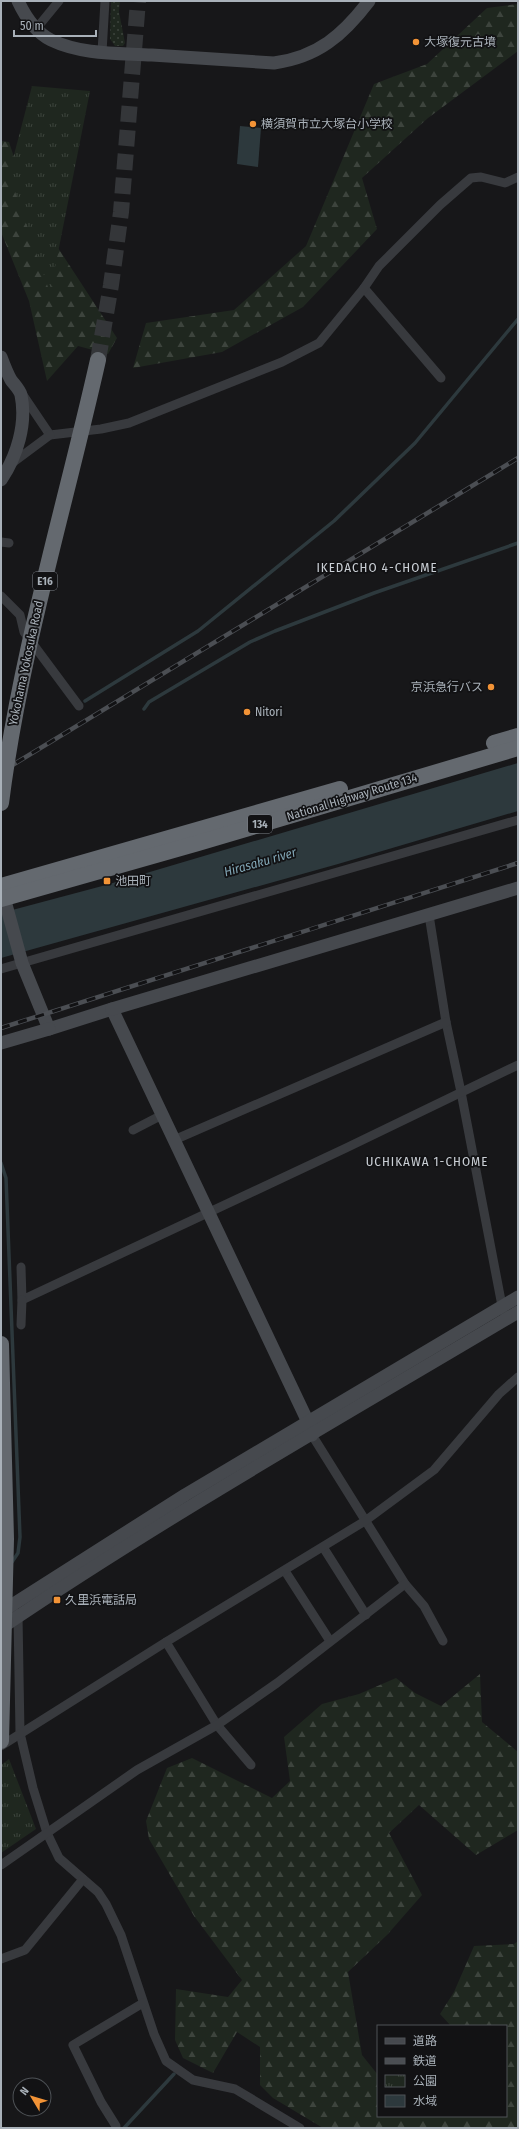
<svg xmlns="http://www.w3.org/2000/svg" width="519" height="2129" viewBox="0 0 519 2129" font-family="'Fira Sans Condensed','Noto Sans JP',sans-serif">
<style>
.forest{fill:url(#forest-firs)}
.park{fill:url(#park-tufts)}
.garden{fill:url(#garden-dots)}
.water{fill:#2d393d}
.lines{fill:none;stroke-linecap:round;stroke-linejoin:round}
.stream{stroke:#2d393d;stroke-width:3.5}
.highway-tunnel{stroke:#343639;stroke-width:16;stroke-dasharray:16 8;stroke-linecap:butt}
.street{stroke:#383a3e;stroke-width:9}
.secondary{stroke:#46494e;stroke-width:13}
.highway{stroke:#64696f;stroke-width:16}
.rail-casing{stroke:#4b4e53;stroke-width:4.5}
.rail{stroke:#121214;stroke-width:3;stroke-dasharray:9;stroke-linecap:butt}
.highway-bridge{stroke:#64696f;stroke-width:16}
.poi-dot{fill:#f29336;stroke:#121214;stroke-width:1.5}
.labels{text-anchor:middle;dominant-baseline:central;stroke-width:3.5;stroke-linejoin:round;paint-order:stroke}
.shield{fill:#121214;stroke:#7c8188;stroke-width:1}
.shield-label{font-size:11px;font-weight:bold;fill:#a9b1b9}
.poi-label{font-size:12px;fill:#a9b1b9;stroke:#121214;text-anchor:start}
.street-label{font-size:12px;fill:#a9b1b9;stroke:#121214}
.neighbourhood-label{font-size:13px;letter-spacing:1px;fill:#cacfd5;stroke:#121214}
.water-label{font-size:13px;font-style:italic;fill:#80a5b4;stroke:#121214}
</style>
<defs>
<pattern id="forest-firs" width="22" height="20" patternUnits="userSpaceOnUse"><rect width="22" height="20" fill="#1f271f"/><path d="M5 1l3.5 6h-7zM16 11l3.5 6h-7z" fill="#3d443d"/></pattern>
<pattern id="park-tufts" width="24" height="20" patternUnits="userSpaceOnUse"><rect width="24" height="20" fill="#1f271f"/><path d="M3 7l-1-3M5 7V3M7 7l1-3M15 17l-1-3M17 17v-4M19 17l1-3" fill="none" stroke="#3d443d"/></pattern>
<pattern id="garden-dots" width="8" height="8" patternUnits="userSpaceOnUse"><rect width="8" height="8" fill="#1f271f"/><path d="M2 2h.1M6 6h.1" fill="none" stroke="#3d443d" stroke-width="1.8" stroke-linecap="round"/></pattern>
</defs>
<rect width="100%" height="100%" fill="#171719"/>
<g class="forest">
<path d="M518,4V51L428,118L362,178L377,229L303,307L222,352L133,368L146,323L234,310L306,246L374,84L427,64L487,8Z"/>
<path d="M1,141L9,142L30,205L117,338L108,354L78,346L47,381L29,301L1,232Z"/>
<path d="M480,1674L482,1722L518,1752V1830L476,1855L419,1805L389,1833L422,1895L387,1935L348,1972L362,2055L378,2075V2116H506V2026H451L440,2014L454,1992L474,1946L514,1944L518,1941V2128H323L273,2098L260,2085V2047L237,2032L213,2073L183,2058L175,2040L176,1989L228,1997L242,1980L194,1916L149,1839L146,1821L167,1768L192,1758L272,1798L290,1781L284,1737L322,1704L359,1694L396,1678L415,1693L441,1706Z"/>
</g>
<g class="park">
<path d="M32,86L90,91L50,293L9,174Z"/>
<path d="M9,1759L36,1829L1,1853V1765Z"/>
</g>
<path class="garden" d="M111,1H120L119,12L125,43L123,46H115L110,39Z"/>
<g class="water">
<path d="M240,126L261,128L258,167L237,164Z"/>
<path d="M518,763V811L338,864L1,958V913L106,885Z"/>
</g>
<g class="lines">
<g class="stream">
<path d="M85,701L198,631L334,521L415,443L518,319"/>
<path d="M144,709L149,702L250,642L275,631L374,593L518,543"/>
<path d="M1,1163L6,1178L20,1537L18,1553L12,1562"/>
<path d="M124,2128L174,2074"/>
</g>
<path class="highway-tunnel" d="M98,360L111,285L121,212L138,1"/>
<g class="street">
<path d="M36,29L59,1"/>
<path d="M102,52L105,1"/>
<path d="M364,288L441,378"/>
<path d="M23,395L50,435L101,429L129,423L282,362L319,343L364,288L379,266L440,205L471,178L481,177L505,183L518,177"/>
<path d="M11,464L50,435"/>
<path d="M1,542L9,543"/>
<path d="M1,596L20,615L24,632L79,706"/>
<path d="M429,915L446,1022L461,1092L503,1311"/>
<path d="M1,969L518,820"/>
<path d="M133,1130L162,1115"/>
<path d="M174,1140L446,1022"/>
<path d="M21,1267L22,1300L346,1148L518,1065"/>
<path d="M21,1325L22,1300"/>
<path d="M312,1435L405,1584L424,1606L443,1641"/>
<path d="M323,1547L366,1615"/>
<path d="M285,1571L330,1641"/>
<path d="M16,1613L18,1616L20,1733L33,1788L47,1833L59,1858L98,1892L106,1904L121,1935L154,2034L166,2061L193,2080L235,2089L300,2128"/>
<path d="M166,1642L217,1725L251,1765"/>
<path d="M1,1746L166,1642L365,1521L434,1470L499,1394L518,1377"/>
<path d="M1,1865L137,1770L217,1725L277,1683L405,1584"/>
<path d="M1,1959L25,1950L83,1879"/>
<path d="M116,2126L101,2102L73,2045L143,2003"/>
</g>
<g class="secondary">
<path d="M18,1C25,16 35,32 51,40C82,55 119,53 152,55C193,58 234,60 274,63C318,57 343,35 369,1"/>
<path d="M1,357C4,365 7,373 11,380C14,384 20,390 21,395C27,424 17,456 1,480"/>
<path d="M2,890L22,963L49,1029L112,1009L308,1422L312,1435"/>
<path d="M112,1009L518,888"/>
<path d="M1,1043L49,1029"/>
<path d="M1,1612L185,1495L518,1297"/>
<path d="M1,1628C168,1515 345,1415 518,1312"/>
</g>
<g class="highway">
<path d="M494,743L518,736"/>
<path d="M1,886L340,789"/>
<path d="M1,899L198,843L518,748"/>
</g>
<g class="rail-casing">
<g id="rail">
<path d="M1,772L518,458"/>
<path d="M1,1028L518,863"/>
</g>
</g>
<use href="#rail" class="rail"/>
<g class="highway-bridge">
<path d="M1,803C20,653 65,507 98,360"/>
<path d="M1,1344L6,1539L1,1741"/>
</g>
</g>
<g class="poi-dot">
<circle cx="416" cy="42" r="4"/>
<circle cx="253" cy="124" r="4"/>
<circle cx="491" cy="687" r="4"/>
<circle cx="247" cy="712" r="4"/>
<rect x="103" y="877" width="8" height="8" rx="2"/>
<rect x="53" y="1596" width="8" height="8" rx="2"/>
</g>
<g class="labels">
<g class="shield">
<rect x="33" y="572" width="24" height="18" rx="3"/>
<rect x="248" y="815" width="24" height="18" rx="3"/>
</g>
<g class="shield-label">
<text x="45" y="581">E16</text>
<text x="260" y="824">134</text>
</g>
<g class="poi-label">
<text x="424" y="42">大塚復元古墳</text>
<text x="261" y="124">横須賀市立大塚台小学校</text>
<text x="483" y="687" text-anchor="end">京浜急行バス</text>
<text x="255" y="712">Nitori</text>
<text x="115" y="881">池田町</text>
<text x="65" y="1600">久里浜電話局</text>
</g>
<g class="street-label">
<text transform="translate(26 663) rotate(-78)">Yokohama Yokosuka Road</text>
<text transform="translate(352 797) rotate(-17)">National Highway Route 134</text>
</g>
<g class="neighbourhood-label">
<text x="377" y="567">IKEDACHO 4-CHOME</text>
<text x="427" y="1161">UCHIKAWA 1-CHOME</text>
</g>
<g class="water-label">
<text transform="translate(260 862) rotate(-16)">Hirasaku river</text>
</g>
</g>
<rect width="519" height="2129" fill="none" stroke="#a9b1b9" stroke-width="4"/>
<rect x="377" y="2025" width="130" height="92" fill="#121214" stroke="#4e5256"/>
<rect x="385" y="2038" width="20" height="6" fill="#46494e" stroke="#4e5256"/>
<text x="413" y="2045" font-size="12" fill="#a9b1b9">道路</text>
<rect x="385" y="2058" width="20" height="6" fill="#4b4e53" stroke="#4e5256"/>
<text x="413" y="2065" font-size="12" fill="#a9b1b9">鉄道</text>
<rect x="385" y="2075" width="20" height="12" fill="url(#park-tufts)" stroke="#4e5256"/>
<text x="413" y="2085" font-size="12" fill="#a9b1b9">公園</text>
<rect x="385" y="2095" width="20" height="12" fill="#2d393d" stroke="#4e5256"/>
<text x="413" y="2105" font-size="12" fill="#a9b1b9">水域</text>
<g transform="translate(32 2097) rotate(308)"><circle r="19" fill="#121214" stroke="#4e5256"/>
<path d="M0-3L7 15L0 10L-7 15Z" fill="#f29336"/>
<text y="-6" font-size="11" font-weight="bold" text-anchor="middle" fill="#a9b1b9">N</text>
</g>
<path d="M14 30v6h82v-6" fill="none" stroke="#a9b1b9" stroke-width="2"/>
<text x="20" y="30" font-size="12" fill="#a9b1b9" stroke="#121214" stroke-width="3" paint-order="stroke">50 m</text>
</svg>
